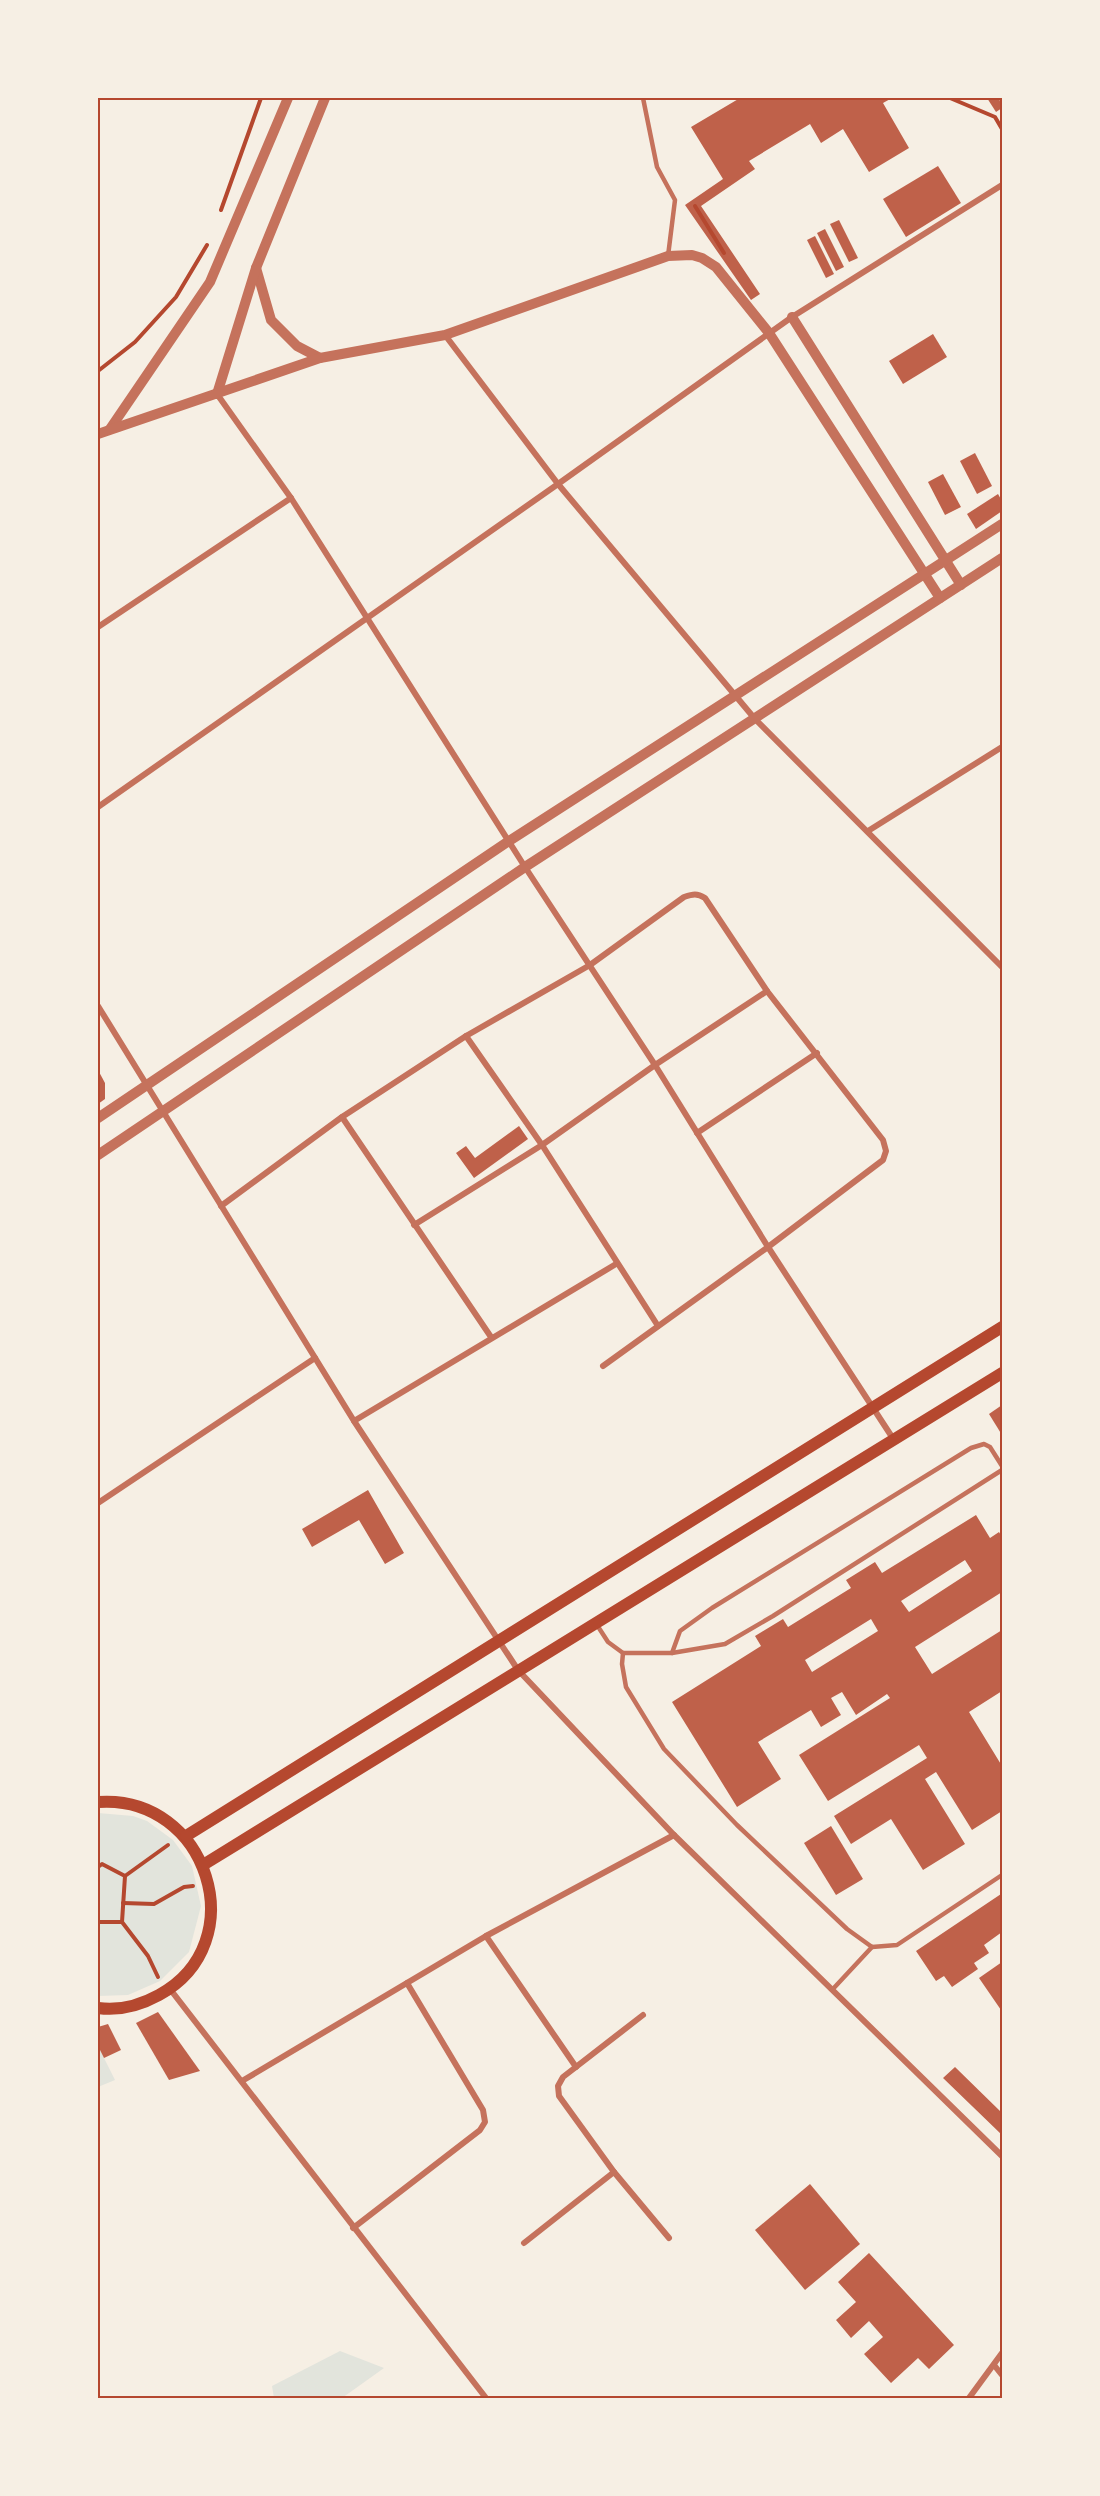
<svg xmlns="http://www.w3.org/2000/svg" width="1100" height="2496" viewBox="0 0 1100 2496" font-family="Georgia,serif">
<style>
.green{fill:#e2e4dc}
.building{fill:#bf614a;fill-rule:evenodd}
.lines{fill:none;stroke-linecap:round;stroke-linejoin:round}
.path{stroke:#b5482f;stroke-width:4}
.service{stroke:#c5725c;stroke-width:4.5}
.minor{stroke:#c5725c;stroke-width:6}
.tertiary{stroke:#c5725c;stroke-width:10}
.secondary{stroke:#b5482f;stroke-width:12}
.neatline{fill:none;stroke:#b5482f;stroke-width:2}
</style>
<rect width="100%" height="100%" fill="#f6efe4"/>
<g class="green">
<path d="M98,1813L133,1816L147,1821L173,1840L192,1866L201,1906L189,1952L160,1981L128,1995L98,1996Z"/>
<path d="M98,2046L115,2080L98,2087Z"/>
<path d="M340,2351L384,2368L342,2398H274L272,2386Z"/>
</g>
<g class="building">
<path d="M740,98H892L883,103L909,148L869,172L843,129L821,143L810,124L749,161L755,169L701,206L760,294L751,300L685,205L723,179L691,127Z"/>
<path d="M987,98H999L1002,108L996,112Z"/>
<path d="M938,166L961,203L906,237L883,199Z"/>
<path d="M839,220L858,258L849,262L830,224Z"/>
<path d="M825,229L844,267L836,271L817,233Z"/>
<path d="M815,236L834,274L826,278L807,240Z"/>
<path d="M933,334L947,357L903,384L889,361Z"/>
<path d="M975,453L992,486L977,494L960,461Z"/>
<path d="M943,474L961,507L945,515L928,482Z"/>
<path d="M998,494L1002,501V511L976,529L967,514Z"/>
<path d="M98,1070L105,1083V1099L98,1104Z"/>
<path d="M519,1126L528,1139L474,1178L456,1153L466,1146L475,1158Z"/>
<path d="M1002,1405V1435L989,1414Z"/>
<path d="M368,1490L404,1553L385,1564L359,1520L312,1547L302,1529Z"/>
<path d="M976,1515L990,1538L999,1532L1002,1537V1592L915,1647L932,1674L1002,1630V1691L969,1712L1002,1766V1811L972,1830L936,1772L925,1779L965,1844L923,1870L891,1819L851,1844L834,1816L927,1758L919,1745L828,1801L799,1755L890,1698L887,1694L856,1715L842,1692L831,1698L841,1715L821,1727L811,1710L758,1742L781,1779L737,1807L672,1702L761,1646L755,1636L783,1619L788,1627L851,1588L846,1580L875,1562L882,1573ZM965,1560L972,1571L909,1612L901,1601ZM871,1619L878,1631L812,1672L805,1660Z"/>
<path d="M831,1826L863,1879L836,1895L804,1843Z"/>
<path d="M1001,1894L1002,1896V1932L984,1945L989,1953L974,1963L978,1969L952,1987L944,1976L936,1981L916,1951Z"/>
<path d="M1002,1962V2008L1001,2010L979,1978Z"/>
<path d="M158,2012L200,2071L169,2080L136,2023Z"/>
<path d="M108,2024L121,2050L104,2058L98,2046V2027Z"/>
<path d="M955,2067L1000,2111L1002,2108V2135L943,2078Z"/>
<path d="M810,2184L860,2244L805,2290L755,2230Z"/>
<path d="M869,2253L954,2345L929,2369L918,2358L891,2383L864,2354L883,2337L869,2321L851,2338L836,2320L856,2302L838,2282Z"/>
</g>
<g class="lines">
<g class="path">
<path d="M950,98L995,117L1002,129"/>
<path d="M695,206L724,253"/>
<path d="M221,210L261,98"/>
<path d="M98,371L135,342L176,297L207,245"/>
<path d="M98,1867L102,1864L125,1876L122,1922L148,1956L158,1977"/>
<path d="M125,1876L168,1845"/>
<path d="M123,1903L154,1904L184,1887L193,1886"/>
<path d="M98,1922H122"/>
</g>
<g class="service">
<path d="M643,98L657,167L675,200L668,256"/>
<path d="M597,1625L608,1642L623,1653H672L725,1644L773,1616L1002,1470"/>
<path d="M623,1653L622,1664L626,1687L664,1749L737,1825L847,1929L872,1947L897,1945L1002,1875"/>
<path d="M672,1653L680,1631L712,1608L971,1448L984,1444L990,1447L1002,1466"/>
<path d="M832,1990L872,1947"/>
</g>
<g class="minor">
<path d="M445,335L558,484L755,719L1002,967"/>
<path d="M217,394L291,498L525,867L655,1065L768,1247L894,1440"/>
<path d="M98,627L291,498"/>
<path d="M98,807L558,484L792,317L1002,185"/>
<path d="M868,831L1002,747"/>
<path d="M98,1006L354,1421L518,1670L674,1835L1002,2156"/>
<path d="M466,1036L542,1145L658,1326"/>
<path d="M342,1117L491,1337"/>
<path d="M697,1133L817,1053"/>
<path d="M221,1206L342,1117L466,1036L590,965L684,897C693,894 697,893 705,898L767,991L883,1140L886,1151L883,1160L768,1247L603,1366"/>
<path d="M414,1225L542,1145L655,1065L767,991"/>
<path d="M354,1421L616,1264"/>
<path d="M98,1503L315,1358"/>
<path d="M486,1936L576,2067"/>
<path d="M170,1989L486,2398"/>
<path d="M643,2015L563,2077L558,2086L559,2096L614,2172L669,2238"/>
<path d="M242,2081L486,1936L674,1835"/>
<path d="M353,2228L480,2130L485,2122L483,2110L407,1983"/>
<path d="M524,2243L614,2172"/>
<path d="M994,2365L1002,2375"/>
<path d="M969,2398L1002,2353"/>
</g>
<g class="tertiary">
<path d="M256,268L271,320L297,346L320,358"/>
<path d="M792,317L961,585"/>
<path d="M217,394L256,268L325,98"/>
<path d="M110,429L210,282L288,98"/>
<path d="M98,434L320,358L445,335L668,256L692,255L702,258L716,267L769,333L940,598"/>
<path d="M98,1118L509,841L1002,524"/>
<path d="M98,1155L525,867L1002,558"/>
</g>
<g class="secondary">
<path d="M98,1802C208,1794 255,1943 159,1995C139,2006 119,2011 98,2008"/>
<path d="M186,1836L1002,1327"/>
<path d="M203,1865L1002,1373"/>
</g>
</g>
<rect width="1100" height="2496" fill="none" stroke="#f6efe4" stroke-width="198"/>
<rect x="99" y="99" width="902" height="2298" class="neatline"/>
</svg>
